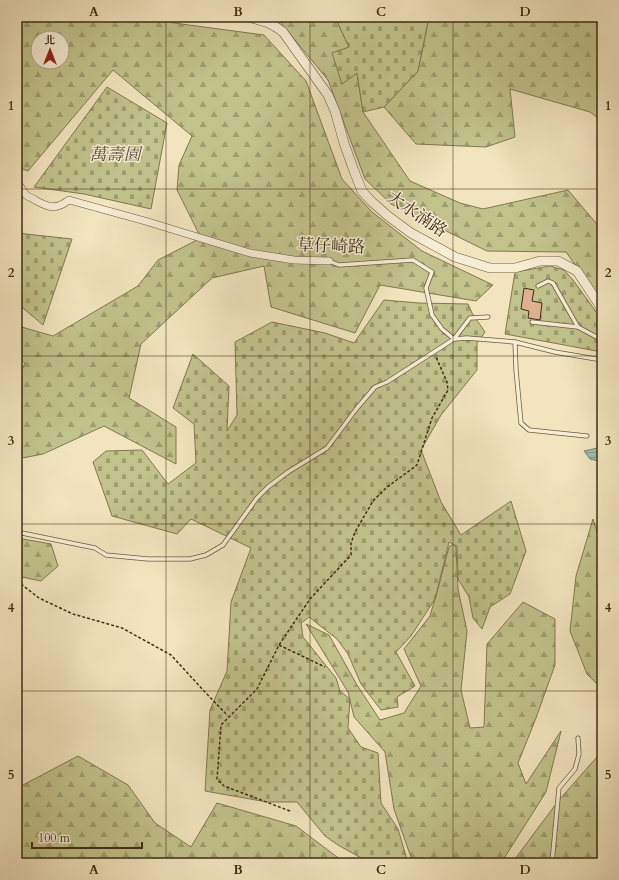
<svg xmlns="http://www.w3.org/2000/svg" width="619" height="880" viewBox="0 0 619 880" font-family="Cardo,'Noto Serif TC',serif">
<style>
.forest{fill:url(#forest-firs);stroke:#807850;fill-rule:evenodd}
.cemetery{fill:url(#cemetery-stones);stroke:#807850}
.water{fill:url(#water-rules);stroke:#778570}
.building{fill:#e0af8f;stroke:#402d14}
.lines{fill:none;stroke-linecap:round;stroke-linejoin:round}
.service-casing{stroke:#6c5b3e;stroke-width:5}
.minor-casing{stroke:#6c5b3e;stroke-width:8}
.tertiary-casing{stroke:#6c5b3e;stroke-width:10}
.path{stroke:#402d14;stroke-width:1.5;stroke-dasharray:3 2;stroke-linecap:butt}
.service{stroke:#f6edd5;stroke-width:3.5}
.minor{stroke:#f6edd5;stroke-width:7}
.tertiary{stroke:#f6edd5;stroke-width:9}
.grid{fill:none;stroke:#402d14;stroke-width:1;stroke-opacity:0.55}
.labels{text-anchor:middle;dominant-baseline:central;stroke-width:3;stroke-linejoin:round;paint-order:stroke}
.park-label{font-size:17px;font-style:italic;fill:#605232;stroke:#f6edd5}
.street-label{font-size:17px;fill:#402d14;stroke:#f6edd5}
.neatline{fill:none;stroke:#402d14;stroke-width:1.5}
.grid-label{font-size:13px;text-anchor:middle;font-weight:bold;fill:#402d14}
</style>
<defs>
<pattern id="forest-firs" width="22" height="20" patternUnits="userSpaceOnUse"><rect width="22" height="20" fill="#c1c28c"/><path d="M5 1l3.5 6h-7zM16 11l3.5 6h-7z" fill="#9e9e71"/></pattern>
<pattern id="cemetery-stones" width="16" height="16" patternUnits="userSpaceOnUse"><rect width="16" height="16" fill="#c1c28c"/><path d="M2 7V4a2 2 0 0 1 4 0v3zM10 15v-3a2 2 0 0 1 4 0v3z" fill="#9e9e71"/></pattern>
<pattern id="water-rules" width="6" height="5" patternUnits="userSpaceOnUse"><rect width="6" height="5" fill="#9bbfad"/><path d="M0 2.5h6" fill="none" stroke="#809c8c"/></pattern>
</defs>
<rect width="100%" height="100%" fill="#f1e4be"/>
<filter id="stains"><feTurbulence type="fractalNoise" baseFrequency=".005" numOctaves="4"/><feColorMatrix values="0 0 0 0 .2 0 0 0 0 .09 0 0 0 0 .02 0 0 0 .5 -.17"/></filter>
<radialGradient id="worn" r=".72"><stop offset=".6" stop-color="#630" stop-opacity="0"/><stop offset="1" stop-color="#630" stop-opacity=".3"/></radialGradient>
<g class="forest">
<path d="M17,17H143L174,23L264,35L306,81L342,179L372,212L422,251L493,285L476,301L380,285L355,333L271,307L264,266L212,278L141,344L129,398L176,427V464L104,426L43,454L17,459V381L25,363L17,358V325L25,328L53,336L138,286L158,260L201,238L177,190L179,165L192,136L113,70L28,171L17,167ZM38,38H62V62H38Z"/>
<path d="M276,17H335L349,47L341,84L357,73L363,112L410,181L460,203L483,209L568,190L601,229L602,303L566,252L487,251L391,204L365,179L328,80Z"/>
<path d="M429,17H602V121L590,112L510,89L515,137L486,147L416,144L384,107L418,71Z"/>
<path d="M593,519L602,548V689L587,674L570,631L576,576Z"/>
<path d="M17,538L51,544L58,566L41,581L17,576Z"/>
<path d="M451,545H453L456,547L458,589L467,631L461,690L470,728L484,727L487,644L523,602L555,619V665L536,718L518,763L526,784L561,731L546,792L501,863H413L394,809L385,752L354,717L348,692L306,624L329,635L357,685L380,720L404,713L421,686L404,649L430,616L439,585L449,547Z"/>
<path d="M602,750V863H512L559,800L597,757Z"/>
<path d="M78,756L128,785L155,823L191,847L217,803L296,826L345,863H17V784L21,786Z"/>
</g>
<g class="cemetery">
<path d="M335,17H429L418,71L384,107L363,112L357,73L342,84L332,53L349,47Z"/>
<path d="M107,87L167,123L151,209L84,194L34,187Z"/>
<path d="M17,233L72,239L43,325L17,303Z"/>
<path d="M550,266L564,270L573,280L602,320V352L505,334L515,272Z"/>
<path d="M384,300L419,303L468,304L472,313L485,332L477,343V370L441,415L421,450L441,502L461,535L511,501L526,551L510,594L490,607L482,629L473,618L469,597L458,579L457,546L449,542L435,599L411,636L396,652L415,686L397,697L398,707L381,710L361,684L348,654L337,639L309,617L301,623L303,637L336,678L340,691L350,699L348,728L361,747L378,753L381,803L398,829L408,863H370L338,845L325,836L297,802H267L205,791L210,710L227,671L231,602L251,548L191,519L177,534L112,516L93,462L106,451L142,450L168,484L196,463L194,424L173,408L193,354L229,386L227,431L237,415L235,342L272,322L325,333L354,343Z"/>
</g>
<path class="water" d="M602,447V462L590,459L584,451Z"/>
<path class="building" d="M524,288L534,290L532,301L542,303L540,320L528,318L529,311L521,309Z"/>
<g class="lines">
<g class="service-casing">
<g id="service">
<path d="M329,261L339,265L413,260L432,272L426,288L432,315L442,329L454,339L467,338L515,342L555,352L602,360"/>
<path d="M538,286L548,281L553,283L578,327"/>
<path d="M532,322L578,327L602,340"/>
<path d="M515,342L516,370L521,423L529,430L587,436"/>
<path d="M17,532L95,548L106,555L148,559H190L206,555L223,545L257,498L268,487L288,472L327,448L357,408L375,387L387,382L454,339L470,318L488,317"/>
<path d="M552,863L559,788L575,769L579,754L578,738"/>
</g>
</g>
<g class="minor-casing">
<path id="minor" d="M17,182C21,186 22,191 26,195C28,197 32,198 35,200C49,208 56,210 69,200L145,221L250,253L294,260L329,261"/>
</g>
<g class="tertiary-casing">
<path id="tertiary" d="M248,17C262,21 271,22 283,32L328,95L335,111L344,143L354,171L362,191L371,201L388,216L411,233L455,257L490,268H515L540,261H558L577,271L602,309"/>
</g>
<g class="path">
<path d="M17,581L39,598L73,614L122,628L171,655L204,691L228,716"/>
<path d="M279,645L325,667"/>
<path d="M290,811L224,786L217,779L221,725L257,689L279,645L310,599L351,555V543L355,532L373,501L386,488L417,465L432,418L448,390L447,382L436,357"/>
</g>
<use href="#service" class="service"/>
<use href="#minor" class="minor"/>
<use href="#tertiary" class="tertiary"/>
</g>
<path class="grid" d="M166,17V863M310,17V863M453,17V863M17,189H602M17,356H602M17,524H602M17,691H602"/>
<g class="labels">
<g class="park-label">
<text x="115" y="154">萬壽園</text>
</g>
<g class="street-label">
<text transform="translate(417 214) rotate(34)">大水湳路</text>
<text transform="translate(331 246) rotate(2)">草仔崎路</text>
</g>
</g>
<rect width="619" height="880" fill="none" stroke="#f1e4be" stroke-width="44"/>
<g transform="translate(50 50)"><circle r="19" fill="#f6edd5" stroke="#ada088"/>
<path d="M0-3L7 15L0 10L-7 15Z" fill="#8f2418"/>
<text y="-6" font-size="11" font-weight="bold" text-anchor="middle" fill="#402d14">北</text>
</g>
<path d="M32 842v6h110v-6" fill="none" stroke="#402d14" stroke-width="2"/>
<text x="38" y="842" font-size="12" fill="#402d14" stroke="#f6edd5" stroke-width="3" paint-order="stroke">100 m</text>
<rect x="22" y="22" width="575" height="836" class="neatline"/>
<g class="grid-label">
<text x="94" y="16">A</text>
<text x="238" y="16">B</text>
<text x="381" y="16">C</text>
<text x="525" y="16">D</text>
<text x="11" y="110">1</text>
<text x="608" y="110">1</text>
<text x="11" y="277">2</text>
<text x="608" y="277">2</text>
<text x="11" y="445">3</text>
<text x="608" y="445">3</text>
<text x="11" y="612">4</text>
<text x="608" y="612">4</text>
<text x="11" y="779">5</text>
<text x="608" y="779">5</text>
<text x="94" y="874">A</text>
<text x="238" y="874">B</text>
<text x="381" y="874">C</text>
<text x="525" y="874">D</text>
</g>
<rect width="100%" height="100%" filter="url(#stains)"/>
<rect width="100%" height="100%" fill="url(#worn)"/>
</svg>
